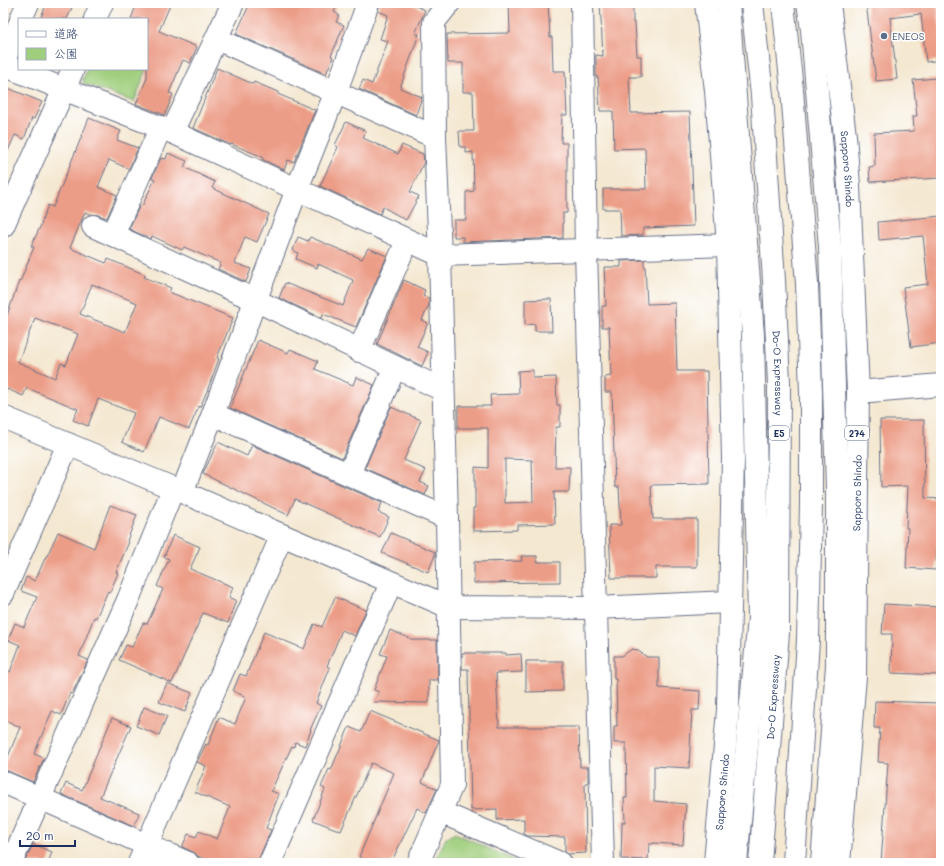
<svg xmlns="http://www.w3.org/2000/svg" width="944" height="866" viewBox="0 0 944 866" font-family="Mali,'Klee One',sans-serif">
<style>
.green{fill:#9fce7c;stroke:#5d7e6d}
.building{fill:#ec9d87;fill-rule:evenodd}
.lines{fill:none;stroke-linecap:round;stroke-linejoin:round}
.minor-casing{stroke:#677086;stroke-width:24}
.highway-casing{stroke:#677086;stroke-width:24}
.minor{stroke:#fff;stroke-width:22}
.highway{stroke:#fff;stroke-width:22}
.service-dot{fill:#5c6f8a;stroke:#fff;stroke-width:1.5}
.labels{text-anchor:middle;dominant-baseline:central;stroke-width:3;stroke-linejoin:round;paint-order:stroke}
.shield{fill:#fff;stroke:#5f6d8e;stroke-width:1}
.shield-label{font-size:9px;font-weight:bold;fill:#1b2f5e}
.service-label{font-size:10px;fill:#4e5e75;stroke:#fff;text-anchor:start}
.street-label{font-size:10px;fill:#1b2f5e;stroke:#fff}
</style>
<rect width="100%" height="100%" fill="#fff"/>
<filter id="ink" filterUnits="userSpaceOnUse"><feTurbulence type="fractalNoise" baseFrequency=".025" numOctaves="2"/><feDisplacementMap in="SourceGraphic" scale="8" xChannelSelector="R" yChannelSelector="G"/><feConvolveMatrix kernelMatrix="1 2 1 2 8 2 1 2 1" color-interpolation-filters="sRGB"/></filter>
<filter id="wash" filterUnits="userSpaceOnUse"><feTurbulence type="fractalNoise" baseFrequency=".012" numOctaves="4" result="noise"/><feDisplacementMap in="SourceGraphic" scale="16" xChannelSelector="R" yChannelSelector="G"/><feGaussianBlur stdDeviation="0.9" result="paint"/><feColorMatrix in="noise" values="0 0 0 0 0 0 0 0 0 0 0 0 0 0 0 0 0 1.4 0 .05"/><feComposite in="paint" operator="in"/></filter>
<g filter="url(#wash)">
<rect width="100%" height="100%" fill="#f4e8d1"/>
<g class="green">
<path d="M87,69H147L134,102L84,84L83,79Z"/>
<path d="M455,833L520,863H434L446,838Z"/>
</g>
<g id="blocks">
<g class="building">
<path d="M47,3H74L67,19H40Z"/>
<path d="M137,3H171L159,31L197,47L190,63L183,60L169,93L173,94L165,115L136,104L147,78V19H131Z"/>
<path d="M250,3H338L334,12L339,15L336,22L344,25L331,56L333,57L326,74L236,34Z"/>
<path d="M380,3H409L425,10L415,34H419L400,88L422,97L416,115L359,89L363,80L372,84L388,41L380,39L388,15L378,11Z"/>
<path d="M509,3H548L550,37H552L553,71H565L567,115H562L561,143H567V213H563V238L463,242V237H454V220H466V192L474,191L473,152L466,153V147H460L459,131H474L473,92H463V63H448L447,34L510,33Z"/>
<path d="M600,3H633V23H635L637,56H641V77H629L631,113L690,112L694,226L643,228V235L621,236L620,209H603V189H646L645,148L614,149L613,111H600L598,77H596V55L603,56Z"/>
<path d="M866,3H937L941,36V60L926,62L921,14L890,18L897,79L876,81Z"/>
<path d="M217,68L253,84L254,82L278,92V94L315,110L294,162L288,160L284,170L262,159L263,157L231,144V145L193,128Z"/>
<path d="M937,78L941,115V178L870,182L869,167L875,166L874,133L914,131L913,116H917L913,80Z"/>
<path d="M3,86L42,102L34,119L32,118L24,139L15,135L3,162Z"/>
<path d="M89,118L121,131L117,140L138,148L129,169L109,160L98,187L117,195L107,218L98,215L89,214L85,212L70,248L106,263L108,259L146,275L144,277L171,288L169,292L233,318L217,358L219,359L207,391L200,407L199,406L189,429L159,417L144,452L122,442L134,413L98,399L88,426L73,420L78,409L27,388L23,396L7,389L4,398L3,397V327L19,281L20,282L34,247L31,246L42,223H41L48,205L53,207ZM92,284L137,303L125,332L80,314ZM35,318L78,334L66,365L61,363L55,378L18,362Z"/>
<path d="M346,122L366,131L363,138L398,154L402,145L423,154L424,162L410,192L419,196L406,220L383,207L380,214L320,186L338,147L335,145Z"/>
<path d="M168,153L187,161L184,167L215,182L212,188L269,214L257,242L245,237L235,263L251,269L246,282L218,269L221,263L184,247L182,250L152,236L151,239L129,229L140,205L142,206L155,179L152,178L161,158L166,159Z"/>
<path d="M941,216V343L911,347L903,287L928,284L923,236L879,240L878,222Z"/>
<path d="M298,237L308,241L310,237L362,259L368,248L387,256L356,327L323,314L322,318L279,298L285,283L343,306L352,283L353,280L318,264L317,268L296,259L298,253L293,250Z"/>
<path d="M644,260V266H645L647,304L675,303L677,371H707L709,484L651,485L653,519H697V567H656V578H611L609,525H621L619,487H615L612,392H605V377L611,376L609,327H602V306H606L604,267H621V261Z"/>
<path d="M404,280L425,290L423,296L429,298V305L422,320L428,323L417,347L428,352L422,366L377,344Z"/>
<path d="M551,299L552,331H535V324L525,325V300Z"/>
<path d="M258,340L288,353L290,349L318,361L315,369L353,385L356,377L374,385L342,458L230,408Z"/>
<path d="M533,370V378L556,377L557,405H560V427H556L555,467H570L569,492H554L555,524L517,525V530L473,531V508H475V467L488,468V428H458V406H491L490,395L519,394L518,371ZM505,459L532,460L533,502L505,503Z"/>
<path d="M391,407L421,420L404,460L426,470L420,482L429,486L425,495L365,468Z"/>
<path d="M880,420H924L925,498L941,499V529H938L936,570L906,568L908,528H906L908,486L881,487Z"/>
<path d="M218,442L247,456L252,445L382,503L378,512L389,517L380,537L295,499L288,515L203,474Z"/>
<path d="M110,505L137,515L127,541L129,542L116,572L118,573L110,592L108,591L96,618L94,617L79,656L88,660L72,694L70,693L61,715L52,711L34,754L44,758L33,782L3,769L20,727L3,719V669L10,672L20,645L8,640L15,623L24,627L37,597L21,591L26,577L35,581L46,556H47L58,532L94,548Z"/>
<path d="M391,533L435,552V555L428,572L382,553Z"/>
<path d="M173,535L200,547L190,569L233,587L229,598L236,600L228,623L203,613L172,683L119,660L126,645L132,647L143,623L147,624L163,589L157,586L169,559L164,557Z"/>
<path d="M521,556H537V562H560V582L474,583V562L522,561Z"/>
<path d="M335,597L366,610L355,636L342,630L327,666L330,668L316,703L321,706L310,730H311L305,746L295,742L294,747L292,746L271,791L279,794L266,828L271,830L257,863H214L199,857L193,852L182,847L188,834L196,837L199,831L217,839L230,807L195,792L206,766L197,762L206,744L208,745L219,717L235,724L246,697L233,691L240,674L246,676L264,632L304,649L314,624L322,627Z"/>
<path d="M884,604L939,607L938,625H941V675L891,673L892,634H882Z"/>
<path d="M390,630L414,640H437L438,680H429V703L374,702L379,692L374,690L387,656L380,654Z"/>
<path d="M632,649L637,650L647,657H659V688L700,691L699,710H692L689,768L654,766V801L686,804L683,845L653,843V844H649L648,860L621,859L622,822H625L624,798H627L626,743H614V726H617L616,679H614V656H622Z"/>
<path d="M462,653H506V655L521,654L522,672L496,673L499,727H579L580,767H588V783H585L586,853L568,854L565,852V837L528,836L524,834V819L497,820V809L471,810L468,669H462Z"/>
<path d="M526,661H563V691L526,692Z"/>
<path d="M167,683L192,693L185,712L159,702Z"/>
<path d="M875,701L941,703V863H881L888,763L878,762L880,728H874Z"/>
<path d="M144,707L167,716L159,735L136,726Z"/>
<path d="M370,711L439,740L422,782L437,789L426,813L417,808L391,863H374L359,857L394,773L371,763L341,831L313,820L325,789L321,787L329,769L331,770L349,727L361,732Z"/>
<path d="M112,718L131,726L100,797L139,813L134,826L61,794L66,783L82,790Z"/>
<path d="M33,844L52,852L48,863H29L25,861Z"/>
</g>
</g>
</g>
<g filter="url(#ink)">
<use href="#blocks" fill-opacity="0" stroke="#677086" stroke-width="1"/>
<g class="lines">
<g class="minor-casing">
<g id="minor">
<path d="M582,3L586,250L603,863"/>
<path d="M21,19L28,3"/>
<path d="M95,19L102,3"/>
<path d="M217,39L435,137"/>
<path d="M3,63L19,25"/>
<path d="M3,65L172,132L440,255L728,245"/>
<path d="M172,132L233,3"/>
<path d="M3,226L73,69"/>
<path d="M93,226L255,300L443,390"/>
<path d="M113,235L161,127"/>
<path d="M359,351L407,241"/>
<path d="M858,392L941,385"/>
<path d="M213,414L447,518"/>
<path d="M3,417L182,492L213,414L297,189L335,94L368,3"/>
<path d="M349,474L395,367"/>
<path d="M3,594L68,444"/>
<path d="M3,782L188,863"/>
<path d="M440,812L560,863"/>
<path d="M11,863L128,600L173,489L182,492L449,607L595,608L730,602"/>
<path d="M139,863L282,535"/>
<path d="M270,863L391,583"/>
<path d="M418,863L452,785L447,518L440,255L435,137L434,22L449,3"/>
</g>
</g>
<g class="highway-casing">
<g id="highway">
<path d="M706,3L716,91L728,245L733,458L728,710L715,863"/>
<path d="M728,3L753,335L759,618L736,863"/>
<path id="s1" d="M752,3L762,95L774,281L779,382L778,633L760,863"/>
<path d="M783,3L792,90L807,284L811,392V504L808,640L794,863"/>
<path d="M808,3L812,30L830,247L837,489V665L822,863"/>
<path id="s2" d="M829,3L845,136L849,186L858,392L855,677L839,863"/>
</g>
</g>
<use href="#minor" class="minor"/>
<use href="#highway" class="highway"/>
</g>
</g>
<circle class="service-dot" cx="884" cy="36" r="4"/>
<g class="labels">
<g class="shield">
<rect x="769" y="426" width="20" height="14" rx="3"/>
<rect x="845" y="426" width="24" height="14" rx="3"/>
</g>
<g class="shield-label">
<text x="779" y="433">E5</text>
<text x="857" y="433">274</text>
</g>
<g class="service-label">
<text x="892" y="36">ENEOS</text>
</g>
<g class="street-label">
<text stroke="none"><textPath href="#s2" startOffset="167">Sapporo Shindo</textPath></text>
<text stroke="none"><textPath href="#s1" startOffset="371">Do-O Expressway</textPath></text>
<text transform="translate(857 493) rotate(-89)">Sapporo Shindo</text>
<text transform="translate(773 697) rotate(-86)">Do-O Expressway</text>
<text transform="translate(722 792) rotate(-85)">Sapporo Shindo</text>
</g>
</g>
<rect width="944" height="866" fill="none" stroke="#fff" stroke-width="16"/>
<rect x="18" y="18" width="130" height="52" fill="#ffffff" stroke="#a4acbf"/>
<rect x="26" y="31" width="20" height="6" fill="#ffffff" stroke="#a4acbf"/>
<text x="54" y="38" font-size="12" fill="#1b2f5e">道路</text>
<rect x="26" y="48" width="20" height="12" fill="#9fce7c" stroke="#a4acbf"/>
<text x="54" y="58" font-size="12" fill="#1b2f5e">公園</text>
<path d="M20 840v6h55v-6" fill="none" stroke="#1b2f5e" stroke-width="2"/>
<text x="26" y="840" font-size="12" fill="#1b2f5e" stroke="#ffffff" stroke-width="3" paint-order="stroke">20 m</text>
</svg>
